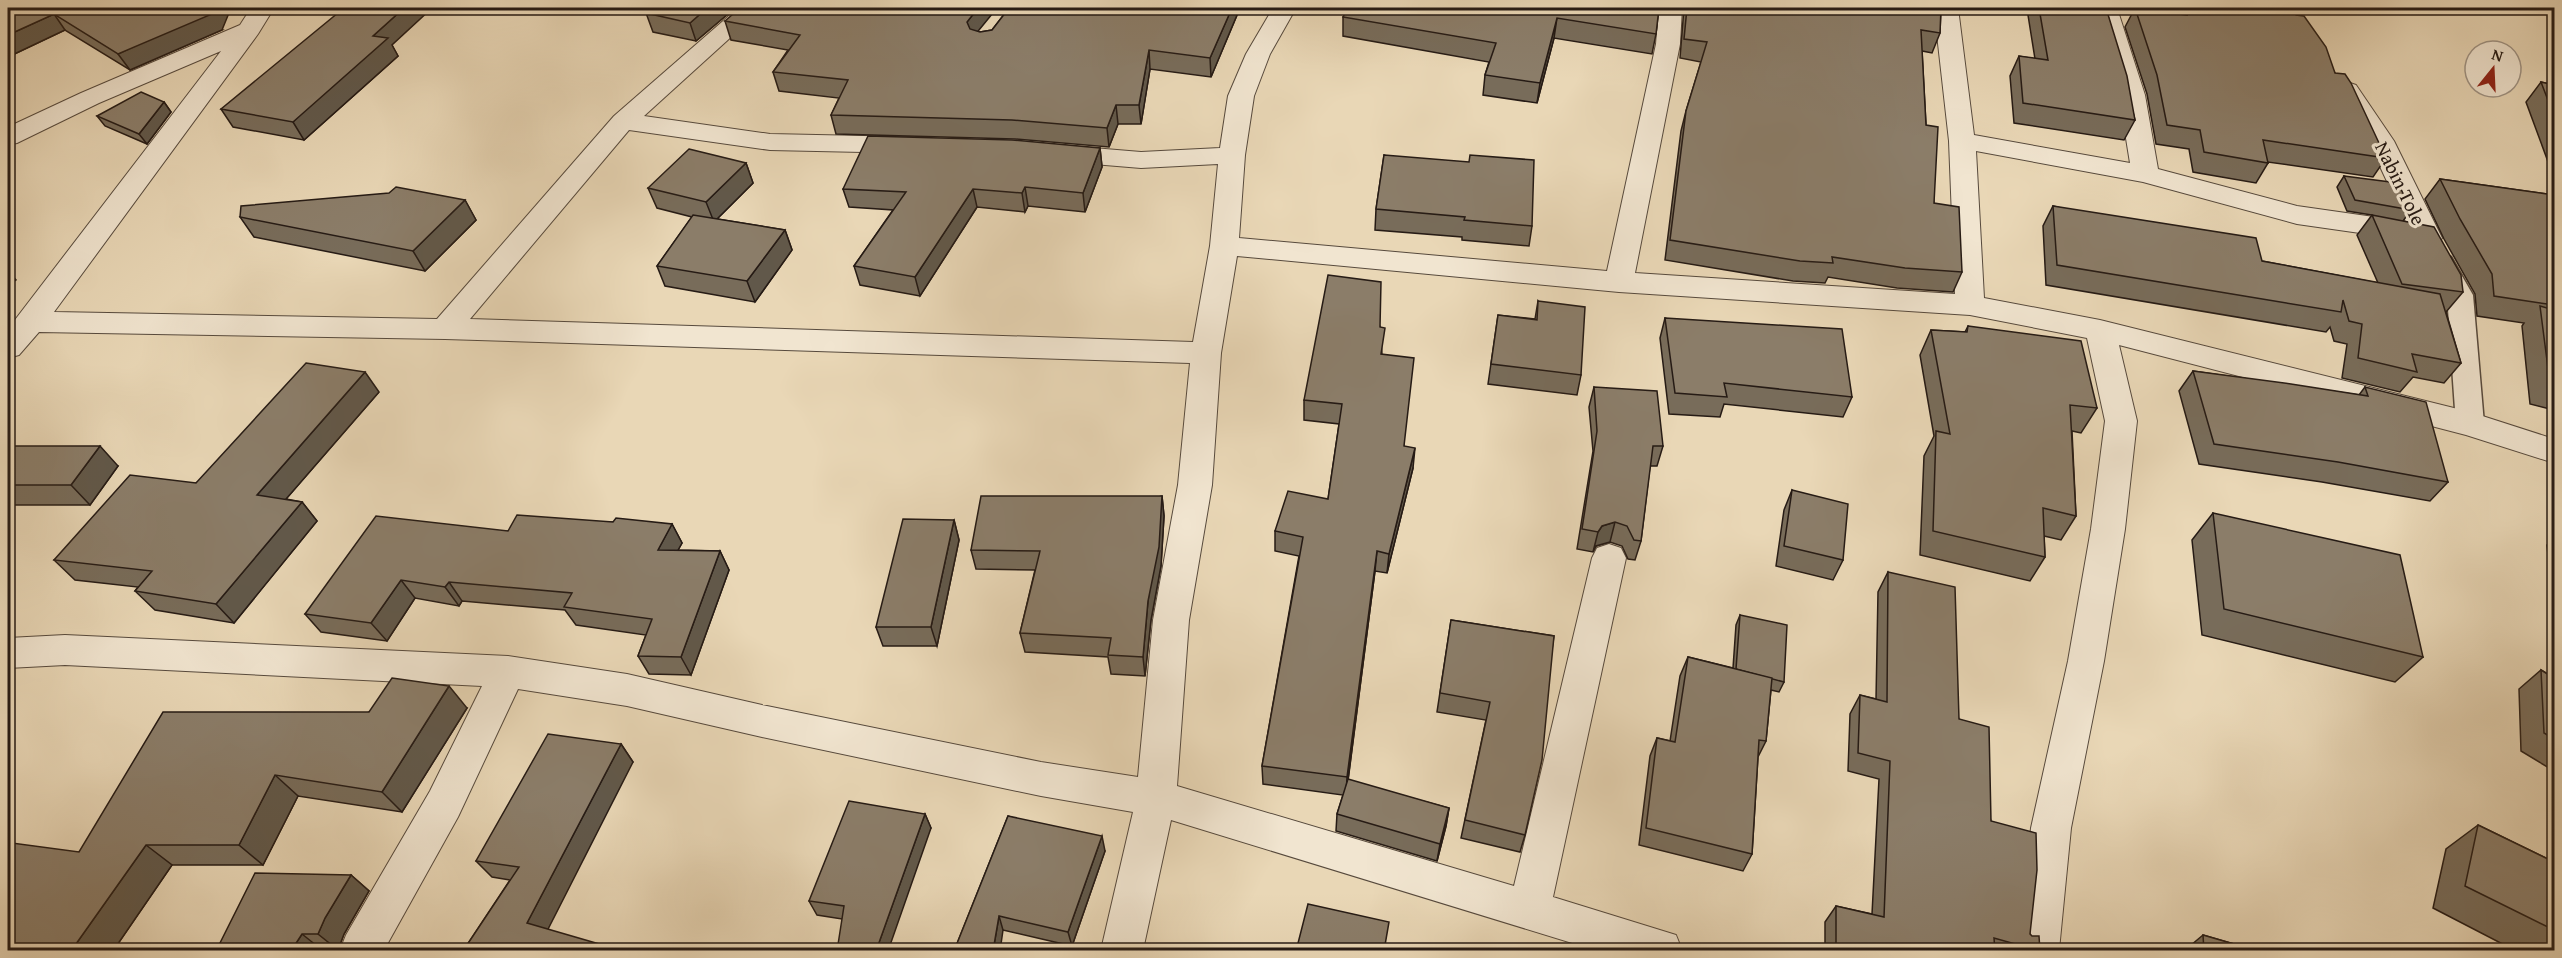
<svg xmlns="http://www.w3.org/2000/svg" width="2562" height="958" viewBox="0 0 2562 958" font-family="'Gentium Book Plus',serif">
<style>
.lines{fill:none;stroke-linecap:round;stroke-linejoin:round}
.service-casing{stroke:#574a3d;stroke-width:3}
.minor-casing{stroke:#574a3d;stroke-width:2}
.service{fill:#f1e5d0;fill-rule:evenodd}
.minor{fill:#f1e5d0;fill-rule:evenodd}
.wall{fill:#786c5a;stroke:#261b15;stroke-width:1.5}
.shaded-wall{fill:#61584a;stroke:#261b15;stroke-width:1.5}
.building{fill:#8b7d69;stroke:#261b15;stroke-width:1.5}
.labels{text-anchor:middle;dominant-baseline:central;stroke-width:6;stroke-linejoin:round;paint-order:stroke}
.street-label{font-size:20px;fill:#261b15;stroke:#f1e5d0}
</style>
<rect width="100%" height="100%" fill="#e9d7b6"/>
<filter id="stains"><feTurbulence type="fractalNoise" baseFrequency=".00333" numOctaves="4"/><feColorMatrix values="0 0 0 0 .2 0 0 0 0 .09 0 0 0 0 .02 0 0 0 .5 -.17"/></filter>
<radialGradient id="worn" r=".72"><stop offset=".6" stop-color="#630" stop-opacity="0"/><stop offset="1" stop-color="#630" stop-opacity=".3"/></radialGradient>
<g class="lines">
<g class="service-casing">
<path id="service" d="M2442,255L2451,257L2473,295L2484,424L2480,431L2470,434L2460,431L2456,424L2447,295L2430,263L2433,257Z"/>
</g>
<g class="minor-casing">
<path id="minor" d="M251,8H274L258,34L54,312L437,319L614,116L738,8H763L644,116L770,134L910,137L919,139L923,145L919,151L910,153L770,150L629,130L470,319L1193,342L1210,246L1218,164L1141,168L1057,161L1048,159L1044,153L1048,147L1057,145L1141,152L1220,148L1228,96L1246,54L1273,8H1296L1270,54L1254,96L1245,155L1239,238L1607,271L1656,44L1659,8H1682L1680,44L1635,273L1955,294L1949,141L1934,8H1958L1974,135L2130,163L2119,95L2094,8H2117L2145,95L2158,169L2297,206L2374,217L2407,224L2368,141L2334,90L2338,85L2347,82L2356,85L2394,141L2442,238L2438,244L2428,247L2374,235L2297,224L2143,182L1976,151L1984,298L2100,320L2470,412L2554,439V463L2466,435L2119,345L2137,421L2125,529L2104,661L2071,828L2059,950H2017L2031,828L2068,661L2091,529L2105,421L2087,338L1970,315L1619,292L1237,256L1221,353L1212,485L1189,620L1177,786L1514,886L1592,558L1597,548L1609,544L1621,548L1626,558L1553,897L1676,935L1682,950H1595L1171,820L1143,950H1101L1133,812L1041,796L762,737L627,706L518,689L458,817L384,950H340L346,935L430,791L482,686L65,665L8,668V638L65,635L508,656L627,674L762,705L1041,762L1138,777L1153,620L1178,485L1190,363L445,339L39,332L19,355L8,358V329L221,51L99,103L17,143L8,145V127L81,93L240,25Z"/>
</g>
<use href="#service" class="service"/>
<use href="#minor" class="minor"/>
</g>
<g class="wall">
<path d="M8,8L222,30L130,70L65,30L8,57Z"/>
<path d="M735,8L696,41L653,32L646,13Z"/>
<path d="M1009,8H1237V15L1211,77L1150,69L1141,124H1118L1109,147L1015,139L836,134L831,115L839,98L779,91L773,72L788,50L731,40L725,21L980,32L992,30Z"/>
<path d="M1659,8L1656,34L1652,54L1554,38L1537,103L1483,95L1485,75L1489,62L1343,36V17Z"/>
<path d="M1684,8H1941L1940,33L1932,53L1922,51L1926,125L1934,203L1962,272L1953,292L1897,288L1828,277L1825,283L1793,281L1665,260L1681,131L1686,111L1701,62L1680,58Z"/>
<path d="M2031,8H2106L2135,120L2124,140L2014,123L2010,76L2019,56L2035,59L2028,15Z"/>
<path d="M2135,8L2171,13L2169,8H2293L2296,15L2335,73L2386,158L2373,177L2268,162V163L2256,183L2193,172L2189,149L2156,144L2147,94L2125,27Z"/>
<path d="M392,45L398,56L304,140L233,127L221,109Z"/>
<path d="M2541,82L2554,85V178L2526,102Z"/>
<path d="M164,102L171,112L147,144L105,126L97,116Z"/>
<path d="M1100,148L1102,167L1085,212L1028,206L1025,212L977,207L920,296L860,285L854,266L893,210L849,207L843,189Z"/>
<path d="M1384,155L1532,226L1529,246L1462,240V237L1375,230L1376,209Z"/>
<path d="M746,163L753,183L717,219L785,230L792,250L755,302L665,286L657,266L692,217L657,208L648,188Z"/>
<path d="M2344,176L2411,210L2403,221L2463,292L2446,312L2461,363L2444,383L2413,377L2400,392L2342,378L2347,344L2334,341L2330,327L2326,332L2046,285L2043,226L2053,206L2262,261L2378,283L2357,235L2372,215L2347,211L2337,187Z"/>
<path d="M2440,179L2554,195V257L2552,256L2554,272V410L2530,404L2522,326L2524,323L2477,316L2475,294L2444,239L2425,199Z"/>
<path d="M465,200L476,220L425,271L254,237L240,217Z"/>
<path d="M1538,301L1581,375L1577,395L1488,384L1498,315L1535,319Z"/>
<path d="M1665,318L1852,397L1843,417L1724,404L1720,417L1669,414L1660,338Z"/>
<path d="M1968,326L2097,408L2081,433L2072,431L2076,516L2061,540L2044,536L2045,557L2030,581L1920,555L1924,456L1934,436L1920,355L1931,330L1965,332Z"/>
<path d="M1380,327L1382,354L1404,446L1413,468L1387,573L1375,571L1348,781L1449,808L1446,826L1437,861L1336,831L1337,814L1343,795L1263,784L1262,766L1299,556L1275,551V531L1328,499L1339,424L1304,420V400Z"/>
<path d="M2193,371L2359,395L2365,387L2448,482L2430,501L2322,482L2199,464L2179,391Z"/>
<path d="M1594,387L1663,446L1657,466H1650L1641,541L1635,560L1628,559L1622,546L1610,542L1596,546L1593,552L1577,549L1593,451L1589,407Z"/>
<path d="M379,392L286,499L302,502L317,521L234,623L155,610L135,591L138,587L75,580L54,560L196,483Z"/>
<path d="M8,446L118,466L90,505H8Z"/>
<path d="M1792,490L1843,560L1833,580L1776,566L1784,510Z"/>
<path d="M1162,496L1164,516L1161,566L1151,620L1145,676L1111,674L1108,657L1025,652L1020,633L1035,570L976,569L971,550Z"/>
<path d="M2213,513L2423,657L2395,682L2202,635L2192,540Z"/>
<path d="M954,520L959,540L937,646H883L876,627Z"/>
<path d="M613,522L672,524L682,543L678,550L720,551L729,570L691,675L649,674L638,656L646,635L576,625L565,610L462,601L459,606L415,598L387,641L321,632L305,614L508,531Z"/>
<path d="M2554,538V604H2553L2547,545Z"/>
<path d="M1888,572L1959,719L1991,821L2030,934L2040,951H1825V922L1836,906L1872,914L1879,779L1848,771L1850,714L1860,695L1876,699L1878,592Z"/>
<path d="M1740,615L1784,682L1779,692L1771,690L1766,741L1758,757L1752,854L1743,871L1639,845L1650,756L1657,738L1670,741L1680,676L1688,657L1733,668L1736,625Z"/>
<path d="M1451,620L1554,636L1525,835L1520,852L1461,838L1486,720L1437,712Z"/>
<path d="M2541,670L2554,678V771L2521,751L2519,689Z"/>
<path d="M467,708L402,812L298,796L263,865H172L113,951H8L79,852L369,712Z"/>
<path d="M621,744L633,762L463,951L510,880L492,877L476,861Z"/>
<path d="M925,814L931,828L842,919L817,915L809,901Z"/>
<path d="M1008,816L1105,851L1072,946L1003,930L954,951Z"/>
<path d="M2478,825L2554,862V951H2516L2433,908L2446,849Z"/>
<path d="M351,875L369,891L344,934L338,950L216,951Z"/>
<path d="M2203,935L2258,951H2184Z"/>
</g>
<g class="shaded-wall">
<path d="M215,8H231L222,30L130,70L118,54Z"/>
<path d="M404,8H432L392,45L398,56L304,140L293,122L373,36Z"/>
<path d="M707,8H735L696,41L690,23Z"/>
<path d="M978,8H997L970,41L967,22Z"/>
<path d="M1232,8H1237V15L1211,77L1210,58Z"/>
<path d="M54,14L65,30L8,57V35Z"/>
<path d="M1557,18L1554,38L1537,103L1540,83Z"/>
<path d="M1149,50L1150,69L1141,124L1139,105Z"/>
<path d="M164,102L171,112L147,144L139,134Z"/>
<path d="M1116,105L1118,124L1109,147L1107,128Z"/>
<path d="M1100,148L1102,167L1085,212L1083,193Z"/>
<path d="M746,163L753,183L714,222L706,202Z"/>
<path d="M1025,187L1028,206L1025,212L1022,193Z"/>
<path d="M973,189L977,207L920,296L915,277Z"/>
<path d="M465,200L476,220L425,271L413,251Z"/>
<path d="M785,230L792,250L755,302L747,281Z"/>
<path d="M8,271L16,280L8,286Z"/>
<path d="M365,372L379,392L273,514L257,495Z"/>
<path d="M100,446L118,466L90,505L71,485Z"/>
<path d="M1415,448L1413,468L1387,573L1389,554Z"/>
<path d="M1162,496L1164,516L1161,566L1151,620L1145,676L1143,657L1148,601Z"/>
<path d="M302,502L317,521L234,623L216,604Z"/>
<path d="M954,520L959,540L937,646L931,627Z"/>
<path d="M1615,522L1610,542L1596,546L1593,552L1598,532L1602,526Z"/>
<path d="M672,524L682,543L668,568L658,550Z"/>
<path d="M720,551L729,570L691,675L681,657Z"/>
<path d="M1377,551L1375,571L1346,795L1347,777Z"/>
<path d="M401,580L415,598L387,641L371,623Z"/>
<path d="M449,582L462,601L459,606L445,587Z"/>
<path d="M449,686L467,708L402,812L382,792Z"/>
<path d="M621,744L633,762L543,939L527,923Z"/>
<path d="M275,775L298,796L263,865L239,845Z"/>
<path d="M1449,808L1446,826L1437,861L1440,844Z"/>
<path d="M925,814L931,828L888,951H876Z"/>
<path d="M1102,836L1105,851L1072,946L1068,932Z"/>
<path d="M146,845L172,865L113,951H71Z"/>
<path d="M351,875L369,891L344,934L338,950L318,934L325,918Z"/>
<path d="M999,916L1003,930L1000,951H993Z"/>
<path d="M302,934L322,950L321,951H291Z"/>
</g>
<g class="building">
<path d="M8,8H215L212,14L118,54L54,14L8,35Z"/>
<path d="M344,8H404L373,36L388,38L293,122L221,109Z"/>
<path d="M652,8H707L690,23L646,13Z"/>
<path d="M740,8H978L967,22L970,29L980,32L992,30L1009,8H1232L1210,58L1149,50L1139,105H1116L1107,128L1012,120L831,115L848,80L773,72L800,35L725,21Z"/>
<path d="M1348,8H1659L1656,34L1557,18L1540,83L1485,75L1496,43L1343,17Z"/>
<path d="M1687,8H1941L1940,33L1921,30L1926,125L1938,127L1934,203L1959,207L1962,272L1905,268L1832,257L1833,263L1800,261L1670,240L1686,111L1707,42L1684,39Z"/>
<path d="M2039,8H2106L2127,76L2135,120L2023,103L2019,56L2048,60Z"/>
<path d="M2135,8L2187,15L2185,8H2293L2296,15L2304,16L2326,47L2335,73L2345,74L2351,83L2386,158L2263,140L2268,163L2204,152L2200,130L2167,125L2157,75Z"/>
<path d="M2541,82L2554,85V116Z"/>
<path d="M141,92L164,102L139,134L97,116Z"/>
<path d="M868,136L1012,140L1100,148L1083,193L1025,187L1022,193L973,189L915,277L854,266L906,192L843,189Z"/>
<path d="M689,149L746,163L706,202L648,188Z"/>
<path d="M1384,155L1469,162L1470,155L1534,160L1532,226L1464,220L1465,217L1376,209Z"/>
<path d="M2344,176L2398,183L2411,210L2355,200Z"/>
<path d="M2440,179L2554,195V233L2548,232L2554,272V305L2494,296L2492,274L2460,219Z"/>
<path d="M396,187L465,200L413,251L240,217L241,206L389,193Z"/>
<path d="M2053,206L2256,238L2262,261L2440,294L2461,363L2412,354L2417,372L2358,358L2362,324L2349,321L2343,300L2341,312L2057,265Z"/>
<path d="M693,215L785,230L747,281L657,266Z"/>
<path d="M2372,215L2434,227L2461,275L2463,292L2402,284Z"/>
<path d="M1328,275L1381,282L1380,327L1385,328L1381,354L1414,358L1404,446L1415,448L1389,554L1377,551L1347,777L1262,766L1303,537L1275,531L1288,491L1328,499L1342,404L1304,400Z"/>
<path d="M1538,301L1585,307L1581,375L1491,364L1498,315L1537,320Z"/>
<path d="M2540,306L2554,310V385L2550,384Z"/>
<path d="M1665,318L1842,329L1852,397L1724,383L1727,397L1675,393Z"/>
<path d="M1968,326L2081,341L2097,408L2070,405L2076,516L2043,508L2045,557L1933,531L1936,431L1950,434L1931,330L1967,332Z"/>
<path d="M306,363L365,372L257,495L302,502L216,604L135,591L152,571L54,560L130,475L196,483Z"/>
<path d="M2193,371L2291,384L2368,396L2365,387L2426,402L2448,482L2338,462L2214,444Z"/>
<path d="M1594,387L1657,391L1663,446H1653L1641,541L1634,540L1627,526L1615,522L1602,526L1598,532L1582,529L1597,431Z"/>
<path d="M8,446H100L71,485H8Z"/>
<path d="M1792,490L1848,504L1843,560L1784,546Z"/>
<path d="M981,496H1162L1159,547L1148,601L1143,657L1108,655L1111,638L1020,633L1040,551L971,550Z"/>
<path d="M2213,513L2400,555L2423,657L2224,609Z"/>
<path d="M517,515L613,522L616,518L672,524L658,550L720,551L681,657L638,656L652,619L564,607L572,593L449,582L445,587L401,580L371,623L305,614L376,516L508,531Z"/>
<path d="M903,519L954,520L931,627H876Z"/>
<path d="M1888,572L1955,587L1959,719L1989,727L1991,821L2036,833L2037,870L2030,934L2032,936H2039L2040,951L1994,938L1995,951H1836V906L1884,917L1890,761L1858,753L1860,695L1887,702Z"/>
<path d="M1740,615L1787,625L1784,682L1736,669Z"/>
<path d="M1451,620L1554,636L1542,760L1525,835L1465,820L1490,702L1440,693Z"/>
<path d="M1688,657L1772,678L1766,741L1759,740L1752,854L1646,828L1657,738L1675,742Z"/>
<path d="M2541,670L2554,678V739L2544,733Z"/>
<path d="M392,678L449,686L382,792L275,775L239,845H146L71,951H8V849L12,843L79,852L163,712H369Z"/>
<path d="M548,734L621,744L527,923L613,948L611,951H463L519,867L476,861Z"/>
<path d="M1348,779L1449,808L1440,844L1337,814Z"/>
<path d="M849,801L925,814L876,951H837L844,906L809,901Z"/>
<path d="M1008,816L1102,836L1068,932L999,916L993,951H954Z"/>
<path d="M2478,825L2554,862V930L2465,886Z"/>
<path d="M255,873L351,875L325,918L318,934H302L291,951H216Z"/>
<path d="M1308,904L1389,922L1384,951H1296Z"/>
<path d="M2203,935L2258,951H2204Z"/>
<path d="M1481,946L1492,951H1479Z"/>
<path d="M180,947L201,951H178Z"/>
</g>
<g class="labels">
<g class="street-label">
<text transform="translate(2401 183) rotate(64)">Nabin Tole</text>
</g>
</g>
<rect width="2562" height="958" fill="none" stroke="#e9d7b6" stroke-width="30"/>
<rect x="9" y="9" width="2544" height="940" fill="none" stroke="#261b15" stroke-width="3"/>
<rect x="15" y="15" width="2532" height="928" fill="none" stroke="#261b15" stroke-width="1.5"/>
<g transform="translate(2493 69) rotate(18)"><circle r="28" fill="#f1e5d0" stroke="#a09485" stroke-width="1.5"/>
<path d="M0-4.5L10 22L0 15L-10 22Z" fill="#8f2418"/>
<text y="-9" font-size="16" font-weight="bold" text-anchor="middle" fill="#261b15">N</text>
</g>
<rect width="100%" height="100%" filter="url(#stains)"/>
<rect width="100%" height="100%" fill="url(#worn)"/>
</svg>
